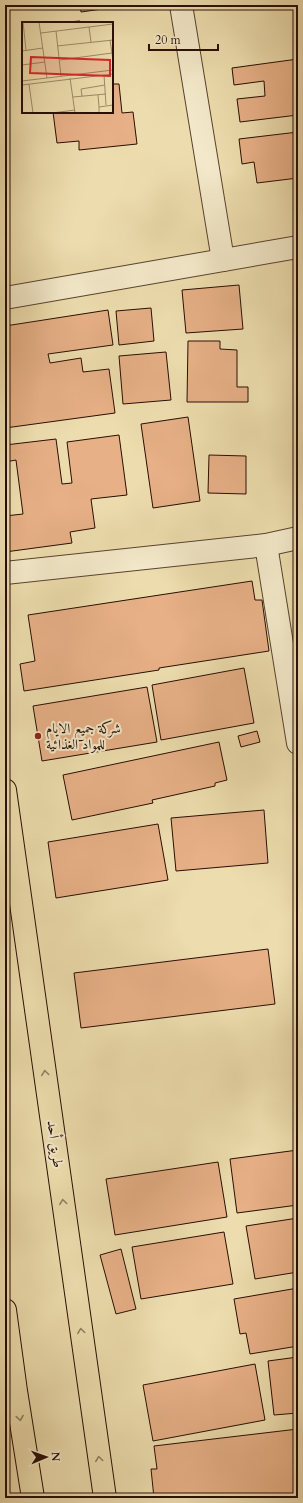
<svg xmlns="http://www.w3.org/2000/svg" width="303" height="1503" viewBox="0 0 303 1503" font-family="Cardo,Amiri,serif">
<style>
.building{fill:#e7b087;stroke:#280e03}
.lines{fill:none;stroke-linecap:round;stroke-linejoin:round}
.minor-casing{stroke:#59422e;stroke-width:24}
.primary-casing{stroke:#280e03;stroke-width:24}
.minor{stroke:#f3e9ca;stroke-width:22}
.primary{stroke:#edddae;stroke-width:22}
.oneway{stroke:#948061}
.poi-dot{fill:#8f2418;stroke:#f3e9ca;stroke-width:1.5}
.labels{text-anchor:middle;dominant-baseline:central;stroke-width:4;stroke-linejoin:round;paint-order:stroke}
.poi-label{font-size:14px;fill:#280e03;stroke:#f3e9ca;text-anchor:start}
.street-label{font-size:14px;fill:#280e03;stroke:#f3e9ca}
.inset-road{fill:none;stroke:#9e8a6a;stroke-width:1}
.view{fill:#d62828;fill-opacity:0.15;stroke:#d62828;stroke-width:2}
.inset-edge{fill:none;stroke:#280e03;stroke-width:2}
</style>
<rect width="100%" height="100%" fill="#edddae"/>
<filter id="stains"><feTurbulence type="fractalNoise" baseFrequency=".005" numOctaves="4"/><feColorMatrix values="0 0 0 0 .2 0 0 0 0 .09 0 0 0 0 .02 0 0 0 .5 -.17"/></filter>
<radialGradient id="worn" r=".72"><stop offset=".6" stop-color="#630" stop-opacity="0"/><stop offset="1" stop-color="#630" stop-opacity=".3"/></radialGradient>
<g class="building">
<path d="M20,5H42L20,8Z"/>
<path d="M80,5H109V8L81,12Z"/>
<path d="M80,21V23H55Z"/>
<path d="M298,59V115L240,122L237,99L265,96L264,81L234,85L232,68Z"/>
<path d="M112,84H119L122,113L133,112L137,144L79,150V141L57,143L53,112H112Z"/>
<path d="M298,132V178L257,183L254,162L242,164L239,139Z"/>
<path d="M239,285L243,329L186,333L182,290Z"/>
<path d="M151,308L154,341L119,345L116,311Z"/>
<path d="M108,310L113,345L48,354L50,363L81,358L83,372L109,369L115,413L5,428V326Z"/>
<path d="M188,341H220V349L237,350V387H248V402H187Z"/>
<path d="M166,352L171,400L123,404L119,356Z"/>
<path d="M188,417L200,501L153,508L141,424Z"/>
<path d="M119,435L127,495L91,499L95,528L70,532L72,543L5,552V516L23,514L16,460L5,462V445L56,439L62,484L72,483L67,442Z"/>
<path d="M209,455L246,456V494L208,493Z"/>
<path d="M252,581L255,600H262L269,651L159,668V670L24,691L20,664L35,661L28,615Z"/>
<path d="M244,668L254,723L161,740L152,685Z"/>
<path d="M147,687L157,742L42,761L33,706Z"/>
<path d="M257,731L260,742L241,747L238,736Z"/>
<path d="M219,742L227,780L215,783V786L152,800L153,803L72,820L63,775Z"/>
<path d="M264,810L268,863L176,871L171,818Z"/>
<path d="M158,824L168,880L56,898L48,842Z"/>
<path d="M268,949L275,1004L81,1028L74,973Z"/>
<path d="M298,1150V1205L237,1213L230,1159Z"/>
<path d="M218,1162L227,1217L115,1235L106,1179Z"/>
<path d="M298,1218V1272L255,1279L246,1226Z"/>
<path d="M224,1232L233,1284L141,1299L132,1247Z"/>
<path d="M121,1249L136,1309L116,1314L100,1255Z"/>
<path d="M298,1288V1346L250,1354L246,1333L240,1334L234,1299Z"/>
<path d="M298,1357V1413L274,1415L268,1361Z"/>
<path d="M255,1364L265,1420L153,1441L143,1385Z"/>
<path d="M298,1429V1498H154L151,1469H157L154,1446Z"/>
</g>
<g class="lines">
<g class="minor-casing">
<g id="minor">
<path d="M181,5L223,260"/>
<path d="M5,298L298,247"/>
<path d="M266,545L298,743"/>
<path d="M5,573L266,545L298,538"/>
</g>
</g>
<g class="primary-casing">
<g id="primary">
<path d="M5,790L105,1498"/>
<path d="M5,1310L16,1391L33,1498"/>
</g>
</g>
<use href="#minor" class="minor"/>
<use href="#primary" class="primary"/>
</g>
<defs><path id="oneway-chevron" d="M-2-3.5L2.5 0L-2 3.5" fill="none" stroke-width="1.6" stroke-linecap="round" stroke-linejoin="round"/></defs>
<g class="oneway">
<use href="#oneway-chevron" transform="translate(45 1073) rotate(-98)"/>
<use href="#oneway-chevron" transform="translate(63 1202) rotate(-98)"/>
<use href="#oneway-chevron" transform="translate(81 1331) rotate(-98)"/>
<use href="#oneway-chevron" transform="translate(20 1418) rotate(81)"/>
<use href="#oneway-chevron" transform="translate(99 1459) rotate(-98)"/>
</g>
<circle class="poi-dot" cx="38" cy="736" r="4"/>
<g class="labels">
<g class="poi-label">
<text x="46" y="728">شركة جميع الايام<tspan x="46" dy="16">للمواد الغذائية</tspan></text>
</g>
<g class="street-label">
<text transform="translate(55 1144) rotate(82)">طريق أحد</text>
</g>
</g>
<g transform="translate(22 22)">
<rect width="91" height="91" fill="#edddae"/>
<path class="inset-road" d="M1,0L4,28M17,0L25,56M67,5L69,20M34,9L39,54M19,11L91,2M88,18L91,38M35,24L91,18M0,29L21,26M38,38L90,31M0,43L23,40M82,53L84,83M48,56L53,91M0,59L91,48M7,62L11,91M0,63L91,52M76,73L77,85M60,74L59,67L83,63M51,75L84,72M30,91L53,88M77,91V85L91,83"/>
<path class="view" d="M9,35L88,38V54L8,51Z"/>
<rect width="91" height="91" class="inset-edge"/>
</g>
<rect width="303" height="1503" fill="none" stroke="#edddae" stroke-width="20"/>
<rect x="6" y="6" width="291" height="1491" fill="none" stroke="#280e03" stroke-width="2"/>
<rect x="10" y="10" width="283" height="1483" fill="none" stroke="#280e03"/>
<g transform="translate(46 1457) rotate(88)" stroke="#f3e9ca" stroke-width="3" paint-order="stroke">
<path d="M0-3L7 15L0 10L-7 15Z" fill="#280e03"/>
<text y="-6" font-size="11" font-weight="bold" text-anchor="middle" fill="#280e03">N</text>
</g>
<path d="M149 44v6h69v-6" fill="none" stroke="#280e03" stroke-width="2"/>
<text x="155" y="44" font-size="12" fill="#280e03" stroke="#f3e9ca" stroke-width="3" paint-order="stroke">20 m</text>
<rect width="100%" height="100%" filter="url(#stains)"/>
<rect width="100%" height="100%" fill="url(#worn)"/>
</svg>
